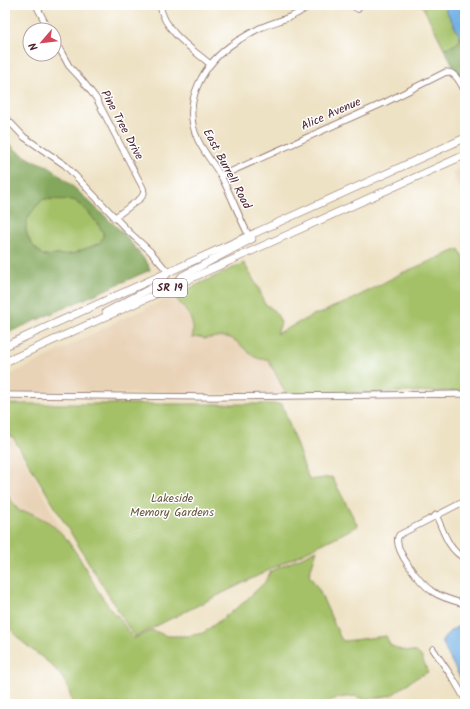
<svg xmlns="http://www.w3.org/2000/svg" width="470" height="709" viewBox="0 0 470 709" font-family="Kalam,sans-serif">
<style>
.built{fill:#e9d3b7}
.green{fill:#a4c168;stroke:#77704a}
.forest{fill:#83a75c;stroke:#666344;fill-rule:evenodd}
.water{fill:#72b1e5;stroke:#5e6888}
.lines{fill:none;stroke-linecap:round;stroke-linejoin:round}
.minor-casing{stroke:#836361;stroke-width:7}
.major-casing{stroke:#836361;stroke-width:8}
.minor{stroke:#fff;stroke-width:5.5}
.major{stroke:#fff;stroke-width:7}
.labels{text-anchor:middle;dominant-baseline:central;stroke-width:3;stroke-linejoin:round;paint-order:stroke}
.shield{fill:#fff;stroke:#80626b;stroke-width:1}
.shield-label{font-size:11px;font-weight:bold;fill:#4a1f2b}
.street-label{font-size:12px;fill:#4a1f2b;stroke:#fff}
.park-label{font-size:12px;fill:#6a5840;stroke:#fff}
</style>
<rect width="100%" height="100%" fill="#fff"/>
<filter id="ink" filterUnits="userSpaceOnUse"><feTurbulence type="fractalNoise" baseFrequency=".025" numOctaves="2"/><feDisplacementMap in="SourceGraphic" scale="8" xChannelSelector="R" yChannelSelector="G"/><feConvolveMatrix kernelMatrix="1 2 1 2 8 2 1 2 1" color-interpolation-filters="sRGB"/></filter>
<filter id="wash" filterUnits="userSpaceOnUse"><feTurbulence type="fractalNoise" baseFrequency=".012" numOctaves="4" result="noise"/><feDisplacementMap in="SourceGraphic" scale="16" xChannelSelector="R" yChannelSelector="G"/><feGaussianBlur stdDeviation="0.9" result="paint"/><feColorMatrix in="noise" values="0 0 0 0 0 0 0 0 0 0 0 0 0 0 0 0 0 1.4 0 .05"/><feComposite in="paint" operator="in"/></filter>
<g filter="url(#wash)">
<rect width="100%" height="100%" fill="#eee2c4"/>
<g class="built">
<path d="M465,166V198L451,172Z"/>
<path d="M173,296L187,312L191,320L193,333L204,339L229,337L236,341L251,356L268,359L286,394L5,393V377L35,363L116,322Z"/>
<path d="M11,439L35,479L65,537L50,523L31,513L19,511L7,495H5V442Z"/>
</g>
<g class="green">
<path d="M422,5H443L461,38C457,45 451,47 444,48Z"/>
<path d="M44,199L74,200L89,213L97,223L103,232V237L100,243L72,254L44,256C19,236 21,219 44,199Z"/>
<path d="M459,249L465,261V391L286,394L268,359C250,362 245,344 230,338C224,335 211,338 204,339L201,337L192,338C197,321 184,307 173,296L244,263L260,291L264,303L271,308L277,314L281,323L277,334L315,314H320L333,307L347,302L402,273Z"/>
<path d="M5,404H282L309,480L332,477L358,526L134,637L12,436L5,439Z"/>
<path d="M5,495H7L19,511L31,513L50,523L65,537L79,557L98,591L114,614L118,616L133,639L152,630L167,636H188L203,633L242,604L265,582L270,572L317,550L309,575L319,590L341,639L344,641L386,636L390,645L401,650L416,652L421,656L428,672L414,679L392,695L365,700L355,696L337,698L328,702L327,704H72C66,661 30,657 9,627C7,624 6,619 5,616Z"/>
</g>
<g class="forest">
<path d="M461,38L465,39V88L444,48C451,47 457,45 461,38Z"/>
<path d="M5,139L17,151L32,160L48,166L68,182L124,234L148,264L150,270L5,334ZM44,199L74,200L89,213L97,223L103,232V237L100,243L72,254L44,256C19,236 21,219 44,199Z"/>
</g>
<g class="water">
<path d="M443,5H465V39L461,38Z"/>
<path d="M457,627L465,629V687L446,651L442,640L450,631Z"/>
</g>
</g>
<g filter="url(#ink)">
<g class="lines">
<g class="minor-casing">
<g id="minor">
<path d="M36,5L49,30"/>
<path d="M160,5C164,31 191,48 210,64"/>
<path d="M351,5L358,9"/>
<path d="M5,6L7,5"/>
<path d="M54,39L69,66L81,79L96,98L143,188L144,193L141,198L114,218"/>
<path d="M5,117L24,137L65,165L129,232L150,251L168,272"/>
<path d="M221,176L386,102L446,72C456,72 460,83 465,91"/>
<path d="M249,236C239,217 232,197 222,178C215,165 204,153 198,140C180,102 204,62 237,41C244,37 252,32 260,28C277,20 296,18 309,5"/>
<path d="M5,395L212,397L465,394"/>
<path d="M465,501L399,535C391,548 421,584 433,592C442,598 454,601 465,604"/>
<path d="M436,515C443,530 449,552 465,558"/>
<path d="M433,649L454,680L465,699"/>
</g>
</g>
<g class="major-casing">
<g id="major">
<path d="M176,284L182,276L252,239"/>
<path d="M106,312L157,285L168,273"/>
<path d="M5,346L465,138"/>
<path d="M5,362L465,155"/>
</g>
</g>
<use href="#minor" class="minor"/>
<use href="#major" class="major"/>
</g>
</g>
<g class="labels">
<rect class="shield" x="153" y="279" width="34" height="18" rx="3"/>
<g class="shield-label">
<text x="170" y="288">SR 19</text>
</g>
<g class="street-label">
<text transform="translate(331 114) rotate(-24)">Alice Avenue</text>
<text transform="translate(122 125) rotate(62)">Pine Tree Drive</text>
<text transform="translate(227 169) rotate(62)">East Burrell Road</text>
</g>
<g class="park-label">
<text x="172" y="498">Lakeside<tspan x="172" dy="14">Memory Gardens</tspan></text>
</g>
</g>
<rect width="470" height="709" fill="none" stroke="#fff" stroke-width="20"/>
<g transform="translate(42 42) rotate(242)"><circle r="19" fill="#ffffff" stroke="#b7a5aa"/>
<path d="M0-3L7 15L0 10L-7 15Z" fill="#d1495b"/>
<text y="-6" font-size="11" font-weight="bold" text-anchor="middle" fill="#4a1f2b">N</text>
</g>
</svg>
